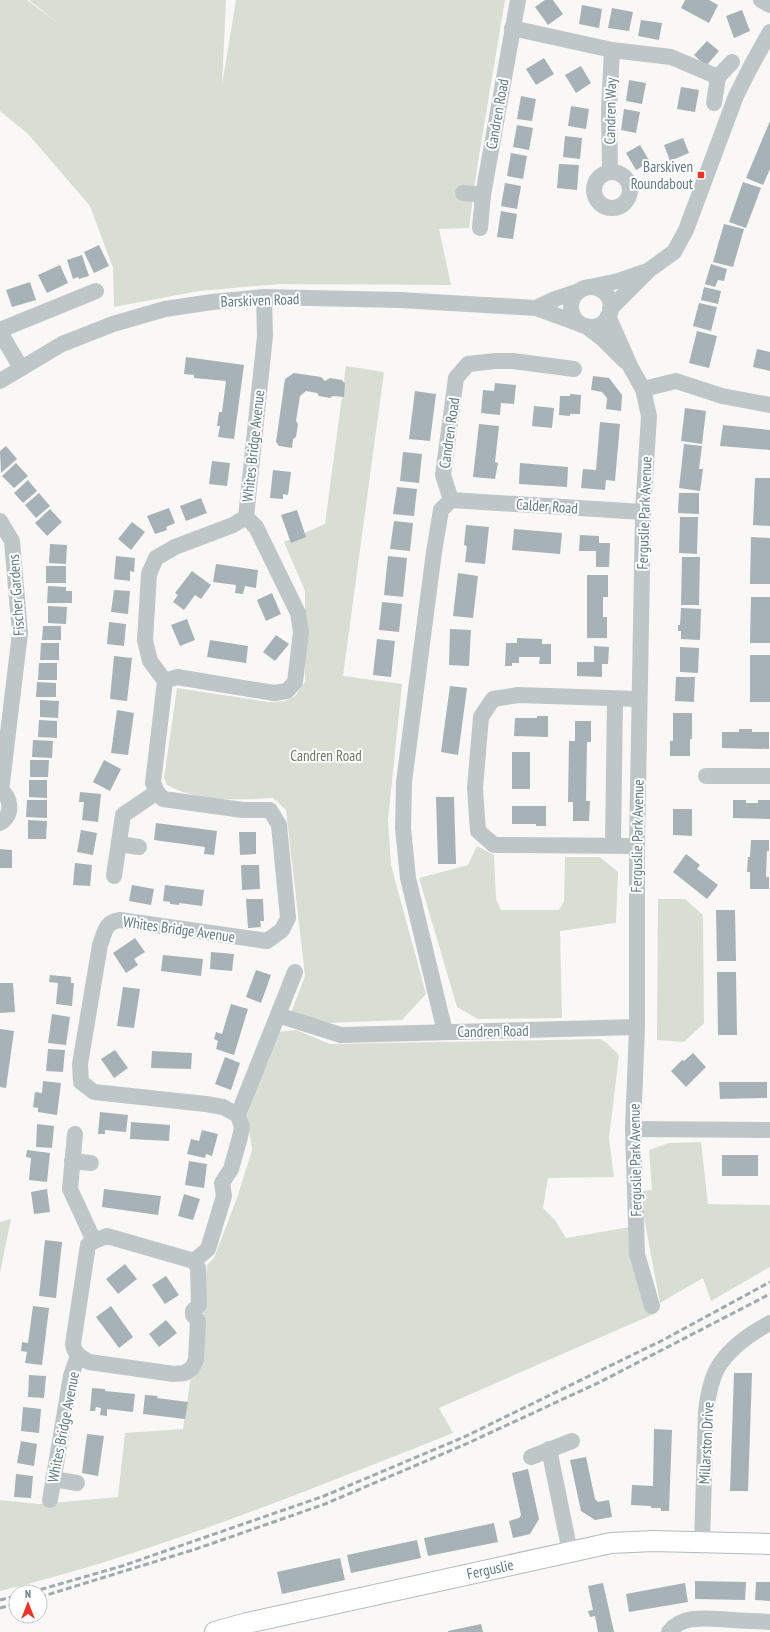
<svg xmlns="http://www.w3.org/2000/svg" width="770" height="1632" viewBox="0 0 770 1632" font-family="'PT Sans Narrow',sans-serif">
<style>
.green{fill:#d9ded5}
.building{fill:#a6b2b6}
.lines{fill:none;stroke-linecap:round;stroke-linejoin:round}
.major-casing{stroke:#b3babc;stroke-width:22}
.minor{stroke:#bfc6c8;stroke-width:16}
.major{stroke:#fff;stroke-width:20}
.rail{stroke:#a0aaae;stroke-width:3;stroke-dasharray:6 3;stroke-linecap:butt}
.poi-dot{fill:#e93326;stroke:#fff;stroke-width:1.5}
.labels{text-anchor:middle;dominant-baseline:central;stroke-width:4;stroke-linejoin:round;paint-order:stroke}
.street-label{font-size:15px;fill:#637a82;stroke:#fff}
.poi-label{font-size:15px;fill:#637a82;stroke:#fff;text-anchor:end}
.park-label{font-size:15px;fill:#6a7a62;stroke:#fff}
</style>
<rect width="100%" height="100%" fill="#f9f8f6"/>
<g class="green">
<path d="M0,0H27L59,24L29,0H226L222,85L236,0H505L477,168L469,228L439,229L451,285L278,284L199,291L114,307L113,268L90,206L28,134L0,111Z"/>
<path d="M346,366L384,372L343,676L402,684L388,820L391,865L426,994L402,1020L328,1023L291,1013L305,976L286,810L273,798C240,800 196,802 167,785L164,778L177,688L269,702L285,701L295,696L305,682V591L284,542L325,524Z"/>
<path d="M477,846L494,855L496,899L501,910H559L564,901L565,857H600L618,872L616,923L560,931L562,1018L478,1019L457,1007L419,878L468,865Z"/>
<path d="M658,899H685L703,915L704,1023L684,1042L657,1040Z"/>
<path d="M296,1030L330,1044L600,1039L607,1043L619,1055L609,1138L614,1177L548,1178L543,1208L555,1220L566,1238L636,1226L637,1254L654,1314L439,1408L453,1433C304,1492 155,1553 0,1591V1500L39,1504L118,1497L125,1433L183,1429L191,1376L199,1364L207,1265L214,1258L237,1198L252,1150L247,1115L276,1032Z"/>
<path d="M701,1142L708,1204L770,1205V1267L711,1301L703,1278L660,1303L639,1191L652,1190L649,1150L669,1143Z"/>
<path d="M11,1219L0,1273V1222Z"/>
</g>
<g class="building">
<path d="M545,0H553L563,14L548,25L535,7Z"/>
<path d="M685,0H709L718,5L709,23L681,8Z"/>
<path d="M582,5L602,9L599,28L579,24Z"/>
<path d="M612,8L633,12L629,31L608,28Z"/>
<path d="M742,10L750,31L734,38L726,16Z"/>
<path d="M641,20L662,23L659,40L638,36Z"/>
<path d="M707,41L719,51L706,66L694,55Z"/>
<path d="M544,58L554,74L536,85L526,69Z"/>
<path d="M581,66L591,83L576,93L565,75Z"/>
<path d="M629,80L646,83L642,104L626,101Z"/>
<path d="M681,87L699,90L695,112L677,109Z"/>
<path d="M521,96L536,99L532,121L517,119Z"/>
<path d="M571,106L589,109L586,129L568,126Z"/>
<path d="M624,109L640,112L636,133L621,130Z"/>
<path d="M770,121V169L763,185L746,178Z"/>
<path d="M517,125L533,128L529,150L513,147Z"/>
<path d="M565,136L582,138L580,159L563,157Z"/>
<path d="M683,138L689,153L670,161L664,145Z"/>
<path d="M640,145L650,162L636,170L626,153Z"/>
<path d="M511,153L527,156L523,179L507,176Z"/>
<path d="M559,164L579,165L577,190L557,188Z"/>
<path d="M743,182L761,188L746,228L729,222Z"/>
<path d="M505,183L521,186L517,209L501,206Z"/>
<path d="M501,211L517,214L513,239L497,237Z"/>
<path d="M724,224L744,229L733,267L713,262Z"/>
<path d="M99,245L109,266L94,273L84,252Z"/>
<path d="M82,255L89,276L79,279L78,277L73,279L67,260Z"/>
<path d="M711,264L727,269L724,281L718,280L715,287L705,284Z"/>
<path d="M60,265L68,283L47,293L38,275Z"/>
<path d="M30,282L36,300L12,307L6,290Z"/>
<path d="M704,287L721,291L718,304L701,300Z"/>
<path d="M699,303L717,307L711,331L693,326Z"/>
<path d="M697,331L717,336L709,368L689,363Z"/>
<path d="M757,349L770,352V371L753,367Z"/>
<path d="M186,357L244,365L234,439L218,437L220,426H217L219,412H222L226,381L194,378V375L184,374Z"/>
<path d="M294,373L321,377L325,381L330,378L342,380L345,384L344,397L333,396L330,398L319,396L317,393L306,391L300,396L296,421L298,424L296,437L293,439L292,448L279,446L276,442L285,379Z"/>
<path d="M593,376L609,378L622,395L621,411L606,409L607,398L602,392L591,390Z"/>
<path d="M495,383L516,385L514,404L501,403L500,415L481,413L483,390L494,391Z"/>
<path d="M415,391L436,394L430,441L409,439Z"/>
<path d="M570,394L581,395L580,414H570V416L559,415L560,396H570Z"/>
<path d="M534,406L554,408L552,428L532,426Z"/>
<path d="M685,408L706,411L702,444L681,441Z"/>
<path d="M600,422L620,424L615,481L606,480L605,490L581,488L583,469L596,470Z"/>
<path d="M479,424L499,426L495,462L498,463L495,479L473,477Z"/>
<path d="M723,425L770,430V450L720,446Z"/>
<path d="M684,444L702,446L699,469H703L700,491L679,488Z"/>
<path d="M6,446L17,459L1,473L0,451Z"/>
<path d="M403,452L422,454L419,483L400,481Z"/>
<path d="M212,461L230,463L227,486L209,484Z"/>
<path d="M16,463L28,476L14,488L2,476Z"/>
<path d="M520,463L568,467L567,487L519,484Z"/>
<path d="M273,470L291,472L288,495L283,494V499L270,498Z"/>
<path d="M755,478H770V526L753,525Z"/>
<path d="M28,480L37,491L23,503L14,493Z"/>
<path d="M397,487L417,489L414,516L393,514Z"/>
<path d="M39,493L50,506L36,518L25,505Z"/>
<path d="M679,493H699V514L678,513Z"/>
<path d="M201,498L207,513L186,521L180,506Z"/>
<path d="M169,508L175,523L166,527L167,530L155,534L147,516Z"/>
<path d="M50,509L62,522L47,536L35,523Z"/>
<path d="M297,510L306,537L291,543L281,515Z"/>
<path d="M680,517H698L697,554L679,553Z"/>
<path d="M394,521L413,523L410,551L390,549Z"/>
<path d="M132,522L145,532L131,550L118,539Z"/>
<path d="M466,525L489,527L485,564L465,562L467,546L464,545Z"/>
<path d="M514,529L562,533L560,554L512,550Z"/>
<path d="M580,535L599,536V543H610L609,567H596V551H579Z"/>
<path d="M751,537L770,538V584H750Z"/>
<path d="M50,544L67,545L66,564L49,563Z"/>
<path d="M116,556L135,558L134,572L130,571V581L114,579Z"/>
<path d="M388,556L407,558L403,597L384,595Z"/>
<path d="M682,557H700L699,605H681Z"/>
<path d="M216,564L258,570L256,588L245,586L243,594L235,593L236,585L213,582Z"/>
<rect x="46" y="566" width="20" height="17"/>
<path d="M192,571L211,585L201,599L195,595L184,610L173,602L178,595L175,593Z"/>
<path d="M458,573L478,576L473,618L453,616Z"/>
<path d="M587,575H608V597H603V617H607V638H587Z"/>
<path d="M48,586L66,587V591H72V603H47Z"/>
<path d="M114,590L130,591L128,614L111,612Z"/>
<path d="M272,593L281,614L266,621L257,600Z"/>
<path d="M751,597H770V643H750Z"/>
<path d="M382,602L402,604L399,632L379,630Z"/>
<path d="M48,606L67,607L66,624L48,623Z"/>
<path d="M681,608L701,609L700,640L681,639V631H678V625H680Z"/>
<path d="M187,619L195,640L180,646L171,625Z"/>
<path d="M109,622L126,624L124,646L107,644Z"/>
<path d="M43,626H61V640H42Z"/>
<path d="M450,629L471,630L469,666L449,665Z"/>
<path d="M276,635L289,644L275,661L263,652Z"/>
<path d="M517,638L542,639V644H551V664H539L540,657H519V663H512V666H505L506,643H517Z"/>
<path d="M377,639L395,641L391,677L373,675Z"/>
<path d="M210,640L248,646L246,663L207,657Z"/>
<path d="M41,643H59V660H40Z"/>
<path d="M594,646L609,647L608,664H602V677L577,676V662H594Z"/>
<path d="M680,647L699,648L698,673L680,672Z"/>
<rect x="750" y="655" width="20" height="47"/>
<path d="M114,656L132,658L127,701L110,699Z"/>
<path d="M39,663H57V680H38Z"/>
<path d="M676,677H695L694,702L675,701Z"/>
<path d="M37,682L56,683V697H36Z"/>
<path d="M450,686L467,688L458,755L441,752Z"/>
<path d="M40,700L59,701L58,718L40,717Z"/>
<path d="M117,710L134,713L128,755L111,753Z"/>
<path d="M673,713H692V739H690V756H670V741H673Z"/>
<path d="M537,716H548V737L514,736L515,718H537Z"/>
<path d="M39,720L57,721V738L38,737Z"/>
<path d="M575,721H591V742H587L586,801H590L589,821H573V802H568L569,741H575Z"/>
<path d="M739,729H752V732H769V749L722,748V732H739Z"/>
<path d="M33,740L53,741L52,758L32,757Z"/>
<rect x="512" y="752" width="18" height="37"/>
<path d="M30,760H49L48,777H30Z"/>
<path d="M104,760L121,769L110,791L93,782Z"/>
<path d="M29,780H47V798L29,797Z"/>
<path d="M80,792L101,794L98,822L82,820L84,802H79Z"/>
<path d="M436,797H454L456,864H438Z"/>
<path d="M27,800H47V818L26,817Z"/>
<path d="M733,800H746V803H758V800H770V819L733,818Z"/>
<path d="M512,806H546V826H536V824H512Z"/>
<path d="M673,809H692V836L673,835Z"/>
<path d="M28,820L47,821L46,839H28Z"/>
<path d="M156,823L217,831L214,855L204,854L205,847L154,840Z"/>
<path d="M81,830L97,833L93,855L77,852Z"/>
<path d="M239,832H256V854L240,855Z"/>
<path d="M751,840H769V851H767L766,877H769V889H750V872H747L748,857H750Z"/>
<path d="M0,849L12,850V868H0Z"/>
<path d="M686,854L700,865L697,869L718,885L707,899L673,872Z"/>
<path d="M75,863L92,865L90,886L73,885Z"/>
<path d="M241,865H259L260,889L242,890Z"/>
<path d="M132,885L154,889L151,905L129,901Z"/>
<path d="M165,885L204,890L202,906L179,903V905L170,904V902L163,901Z"/>
<path d="M246,899H263L264,921H260L261,927L248,928Z"/>
<path d="M716,910H735L736,961H717Z"/>
<path d="M135,938L145,952L134,959L138,965L126,973L113,953Z"/>
<path d="M211,952L234,954L232,971L210,969Z"/>
<path d="M163,955L203,959L201,976L161,971Z"/>
<path d="M256,970L271,975L261,1003L246,997Z"/>
<path d="M717,972H736L737,1035H718Z"/>
<path d="M50,975L71,977V983H74L72,1006L56,1004L58,983L49,982Z"/>
<path d="M0,983H13L15,1012L0,1013Z"/>
<path d="M123,987L140,989L134,1028L117,1026Z"/>
<path d="M231,1004L248,1009L234,1055L216,1049L218,1041L214,1039L216,1032L222,1034Z"/>
<path d="M52,1014L70,1017L66,1045L48,1043Z"/>
<path d="M0,1029L14,1031L6,1088L0,1087Z"/>
<path d="M48,1049L65,1050L63,1072L46,1071Z"/>
<path d="M115,1050L128,1068L114,1078L101,1059Z"/>
<path d="M152,1051L192,1053L191,1069L151,1068Z"/>
<path d="M693,1053L706,1067L686,1087L671,1071L682,1060L684,1061Z"/>
<path d="M225,1057L240,1063L231,1090L215,1084Z"/>
<path d="M43,1081L61,1083L57,1115L38,1112V1108L33,1107L35,1092L42,1093Z"/>
<path d="M719,1082H767V1098L720,1099Z"/>
<path d="M100,1112L128,1115L126,1132L105,1130V1134H98Z"/>
<path d="M131,1122L170,1125L169,1141L130,1139Z"/>
<path d="M37,1124L54,1126L52,1148L36,1147Z"/>
<path d="M202,1130L218,1134L212,1156L206,1154L205,1158L187,1154L191,1139L199,1141Z"/>
<path d="M27,1150L50,1153L47,1182L29,1180L31,1158L26,1157Z"/>
<rect x="722" y="1155" width="36" height="21"/>
<path d="M189,1161L207,1164L204,1188L185,1185Z"/>
<path d="M47,1189L50,1212L34,1214L31,1192Z"/>
<path d="M104,1189L161,1196L158,1215L102,1207Z"/>
<path d="M184,1194L200,1199L193,1220L178,1216Z"/>
<path d="M45,1240L62,1242L56,1298L39,1296Z"/>
<path d="M125,1264L137,1279L118,1294L106,1279Z"/>
<path d="M166,1276L179,1295L165,1304L152,1285Z"/>
<path d="M33,1306L49,1308L42,1365L25,1363L27,1352L21,1351L22,1342L28,1343Z"/>
<path d="M111,1306L133,1337L119,1348L96,1317Z"/>
<path d="M166,1320L177,1333L159,1347L149,1334Z"/>
<path d="M734,1373H752L748,1491H730Z"/>
<path d="M29,1375L46,1376L44,1398L28,1397Z"/>
<path d="M92,1388L105,1389V1391L135,1394L133,1412L107,1409V1416L100,1415L101,1408L96,1407L95,1411H90Z"/>
<path d="M145,1395L158,1396L157,1398L188,1402L185,1419L143,1414Z"/>
<path d="M23,1407L41,1409L39,1433L21,1431Z"/>
<path d="M654,1429L672,1430L669,1511H661V1508H651V1506L631,1505L632,1485L653,1486Z"/>
<path d="M87,1434L104,1436L98,1476L82,1473Z"/>
<path d="M21,1441L37,1444L34,1466L17,1463Z"/>
<path d="M586,1457L595,1499L598,1502L609,1500L612,1517L595,1520L581,1511L570,1460Z"/>
<path d="M528,1469L539,1519L530,1534L513,1538L509,1521L519,1518L521,1515L512,1473Z"/>
<path d="M16,1474L33,1476L31,1498L14,1497Z"/>
<path d="M494,1523L498,1542L428,1556L424,1538Z"/>
<path d="M417,1540L421,1558L351,1573L347,1555Z"/>
<path d="M340,1558L345,1580L282,1594L277,1572Z"/>
<path d="M695,1581L746,1582L745,1600L695,1599Z"/>
<path d="M756,1582H770V1601L755,1600Z"/>
<path d="M603,1583L614,1632H598L595,1616L590,1617L588,1611L593,1610L588,1586Z"/>
<path d="M685,1583L688,1602L629,1612L626,1594Z"/>
<path d="M481,1624L483,1632H448V1631Z"/>
</g>
<g class="lines">
<g class="major-casing">
<path id="major" d="M215,1632L247,1623L611,1543L653,1541L770,1544"/>
</g>
<g class="minor">
<path d="M761,0L770,5"/>
<path d="M512,28L612,50L671,57L718,77L732,62"/>
<path d="M714,103L718,77"/>
<path d="M610,172L609,110L612,50"/>
<circle cx="612" cy="190" r="18"/>
<path d="M463,193L483,195"/>
<path d="M480,228L483,195L518,0"/>
<path d="M590,287L618,281L644,272"/>
<circle cx="591" cy="307" r="20"/>
<path d="M536,308L555,299L579,291"/>
<path d="M610,309L649,270L674,252L686,230L736,96L750,68L770,32"/>
<path d="M608,316L631,368L643,389L649,416L643,512L637,846V1027L633,1129L637,1254L652,1306"/>
<path d="M586,326L604,340L625,361"/>
<path d="M0,330L96,291"/>
<path d="M0,332L21,368"/>
<path d="M0,381L62,344L113,324L165,309L212,302L264,297L400,300L536,308L580,324"/>
<path d="M643,389L676,381L722,396L770,405"/>
<path d="M451,500L643,512"/>
<path d="M0,521L12,541L20,633L1,791"/>
<path d="M165,681L177,677L274,693L287,691L295,682L296,674L301,632L298,613L256,527L246,517"/>
<path d="M706,776H770"/>
<path d="M0,790C12,798 13,815 0,823"/>
<path d="M119,844L139,847"/>
<path d="M613,845L615,699"/>
<path d="M637,846L494,845L478,831L475,788L481,717L493,699L518,695L639,699"/>
<path d="M114,876L123,815L157,792"/>
<path d="M278,1015L341,1035L637,1027"/>
<path d="M445,1032L408,878L403,828L404,782L434,552L441,510L451,500L443,475L456,378L468,364L495,361H513L574,369"/>
<path d="M238,1115L295,972"/>
<path d="M633,1129L770,1130"/>
<path d="M75,1134L70,1189L94,1241"/>
<path d="M72,1161L91,1163"/>
<path d="M107,1236L194,1261L198,1268L199,1305L193,1311V1315L198,1321L196,1360L192,1368L185,1373L174,1374L89,1362C81,1357 74,1354 73,1344L88,1245L94,1241Z"/>
<path d="M194,1261L208,1249L224,1196L222,1183L231,1169L240,1137L242,1127L238,1115L223,1107L206,1104L94,1092L81,1082L80,1064L100,945C105,932 105,922 120,920L267,941L282,930L288,918L279,825L270,810H243L163,799L157,792L153,783L165,681L150,661L145,640L149,574L156,558L175,547L233,525L246,517L265,336L264,297"/>
<path d="M549,1449L570,1552"/>
<path d="M531,1457L572,1441"/>
<path d="M53,1479L77,1483"/>
<path d="M50,1500L71,1376L78,1356"/>
<path d="M702,1542L706,1411C708,1396 711,1377 720,1364C732,1346 751,1333 770,1323"/>
<path d="M669,1632C683,1613 712,1619 733,1620C745,1621 758,1621 770,1622"/>
</g>
<use href="#major" class="major"/>
<g class="rail">
<path d="M32,1592L122,1566L324,1496L464,1437L663,1340L770,1282"/>
<path d="M40,1597L196,1549L325,1504L466,1444L600,1382L770,1294"/>
<path d="M0,1600L16,1596"/>
<path d="M0,1608L16,1604"/>
</g>
</g>
<rect class="poi-dot" x="697" y="171" width="8" height="8" rx="2"/>
<g class="labels">
<g class="street-label">
<text transform="translate(610 111) rotate(-89)">Candren Way</text>
<text transform="translate(497 114) rotate(-80)">Candren Road</text>
<text transform="translate(260 300) rotate(-2)">Barskiven Road</text>
<text transform="translate(449 433) rotate(-82)">Candren Road</text>
<text transform="translate(253 446) rotate(-84)">Whites Bridge Avenue</text>
<text transform="translate(547 506) rotate(4)">Calder Road</text>
<text transform="translate(644 513) rotate(-88)">Ferguslie Park Avenue</text>
<text transform="translate(16 595) rotate(-94)">Fischer Gardens</text>
<text transform="translate(637 836) rotate(-89)">Ferguslie Park Avenue</text>
<text transform="translate(179 929) rotate(8)">Whites Bridge Avenue</text>
<text transform="translate(493 1031) rotate(-1)">Candren Road</text>
<text transform="translate(635 1160) rotate(-91)">Ferguslie Park Avenue</text>
<text transform="translate(63 1427) rotate(-79)">Whites Bridge Avenue</text>
<text transform="translate(706 1443) rotate(-87)">Millarston Drive</text>
<text transform="translate(490 1569) rotate(-12)">Ferguslie</text>
</g>
<g class="poi-label">
<text x="693" y="166">Barskiven<tspan x="693" dy="17">Roundabout</tspan></text>
</g>
<g class="park-label">
<text x="326" y="755">Candren Road</text>
</g>
</g>
<g transform="translate(28 1604)"><circle r="19" fill="#ffffff" stroke="#c1cacd"/>
<path d="M0-3L7 15L0 10L-7 15Z" fill="#e93326"/>
<text y="-6" font-size="11" font-weight="bold" text-anchor="middle" fill="#637a82">N</text>
</g>
</svg>
